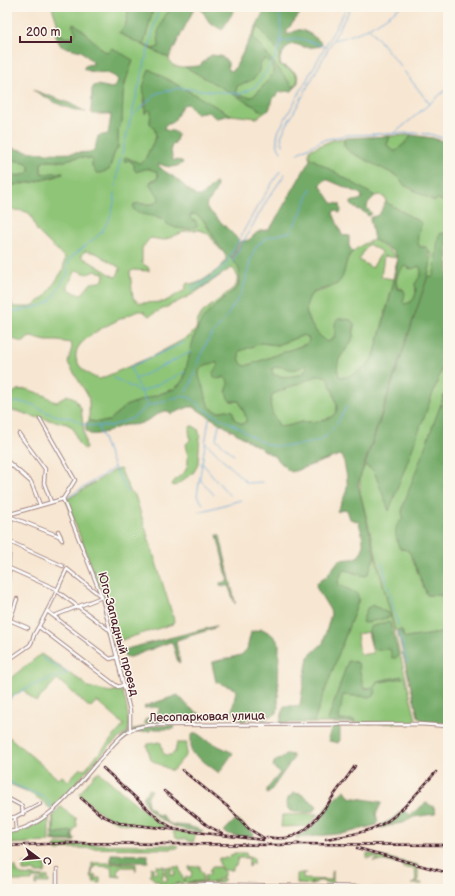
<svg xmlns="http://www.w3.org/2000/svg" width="455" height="896" viewBox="0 0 455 896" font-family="'Balsamiq Sans',sans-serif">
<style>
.green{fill:#8fc577;stroke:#6c7251;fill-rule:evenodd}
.forest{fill:#73aa68;stroke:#5e644a;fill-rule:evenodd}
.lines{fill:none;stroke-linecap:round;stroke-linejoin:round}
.stream{stroke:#69a7db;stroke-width:1}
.minor-casing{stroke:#a0827e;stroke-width:4.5}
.major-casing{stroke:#a0827e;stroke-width:6}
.minor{stroke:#fff;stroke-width:2.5}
.major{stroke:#fff;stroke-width:4}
.rail-casing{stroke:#4a1f2b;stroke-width:2.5}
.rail{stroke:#fbf7ec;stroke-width:1;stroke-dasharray:3;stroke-linecap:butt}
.labels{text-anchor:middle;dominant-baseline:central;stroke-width:3;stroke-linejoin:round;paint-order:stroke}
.street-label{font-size:12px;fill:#4a1f2b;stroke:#fbf7ec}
</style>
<rect width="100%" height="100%" fill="#fbf7ec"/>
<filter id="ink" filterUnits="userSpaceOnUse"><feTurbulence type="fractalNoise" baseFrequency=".025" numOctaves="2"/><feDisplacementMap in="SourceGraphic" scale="8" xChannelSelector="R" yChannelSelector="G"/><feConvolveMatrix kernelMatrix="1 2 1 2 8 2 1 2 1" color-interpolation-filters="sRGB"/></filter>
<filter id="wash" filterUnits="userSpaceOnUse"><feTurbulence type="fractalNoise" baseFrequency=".012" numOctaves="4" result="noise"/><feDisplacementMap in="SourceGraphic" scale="16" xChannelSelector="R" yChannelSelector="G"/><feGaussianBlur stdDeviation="0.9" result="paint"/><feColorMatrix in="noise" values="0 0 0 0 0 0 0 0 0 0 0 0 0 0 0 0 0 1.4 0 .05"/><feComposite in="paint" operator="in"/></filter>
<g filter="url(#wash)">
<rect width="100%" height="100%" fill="#f7e6d1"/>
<g class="green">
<path d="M52,7H129L126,24L119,33L169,58C170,67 178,67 186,67L256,107L264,113L257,118L231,115L149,69L144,97L145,113L148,110L151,111L150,123L155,130L156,137L144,161L139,164L128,160L132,162L139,171C146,167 150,169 157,172L158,176L157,179L152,180L150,186L158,195L159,200C153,206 146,204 138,203L152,216L164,219L166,223L193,220L190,217L191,214H196L203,220L219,246L238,265L240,270L238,287C228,296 216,304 207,314C193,329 189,359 184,378L180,384L174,389L125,406L109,421L101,422L89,421V403L88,396L68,363L72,347L71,343L58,341H46L31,337L28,338L24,342H22L7,337V294L13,306L14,307H27L34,305L45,297L63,270L65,258L37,231L32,218L29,213L23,211L7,209V186L34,182L58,176L61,172C55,174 47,175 41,173V163L45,161H65L69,159L81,157L92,159V166L109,170L114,154L118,147V130L122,121L123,95L127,76L108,52L104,51L78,26L75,35C70,38 66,39 61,35ZM199,230C211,233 210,237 217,246C219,249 226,253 226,258C227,265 203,281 197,283C194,284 190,284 187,283L185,287V290L164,302L140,303L133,298L130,272L133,270L149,271V268L142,263V248L150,238L164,240L186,231ZM85,251L96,253L120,268V269L117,276L115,277L82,257V255ZM232,268C238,272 238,280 236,286L202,313L198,320L196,329L190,336L153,356L100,379C93,378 81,370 78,363C77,360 75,357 76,354C77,336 123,318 138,311H143L149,316L193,294L228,270ZM76,270L87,274L96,271L103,273L104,275C103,285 99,281 91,283L82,294L80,295L68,289V286Z"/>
<path d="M154,7H172L165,16L159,47L153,49L144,45V43Z"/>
<path d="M258,25L281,55L279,58L280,65C288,69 296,70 298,80L294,88L252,37Z"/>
<path d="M265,59C271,62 274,68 273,74L260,90L252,97L241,96L236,92L237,85C246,83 256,79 259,70C261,65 259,62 265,59Z"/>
<path d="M411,135L409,139L396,151H394L387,145L390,136Z"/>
<path d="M344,138V145L346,149L397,176L401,180L404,185L434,201L437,198L440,200H447L448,198V234L445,233L433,277L428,276L432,255L426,247H420C415,240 419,231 421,223L386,202L385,198L380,195L375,196L309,157V150L333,140Z"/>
<path d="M7,159L25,162L28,164L30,171L27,174C19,176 14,176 7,172Z"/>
<path d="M374,240L378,242L397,257L394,280L374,356C368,365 351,380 340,377C332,359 345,354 352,340C354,336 354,329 354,324L351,320L341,318L334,338L328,342L325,341C312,328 297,309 313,293C323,290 336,288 341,279C344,274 345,266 347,260C350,251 365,242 374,240ZM368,244L382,252L372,268L359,260ZM384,256L397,258L393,279L381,277Z"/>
<path d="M404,266H407L409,269L419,266C424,274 419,277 415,284C417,293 416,302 405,304L403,302L404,298L402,288L398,289C394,280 398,272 404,266Z"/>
<path d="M304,335L308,337L309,341L306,344L246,366L243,365C239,361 238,356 240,351L261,343L277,345Z"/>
<path d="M448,353V385L402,511L403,517L401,550L405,549L410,553L427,595H448V632L406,638L397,630H395L360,492V477L365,465L374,471L389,510Z"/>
<path d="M214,363H218L220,379L224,377C230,381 229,386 226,392L230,401H239L246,417V422L243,424L234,420L233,411L226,410L218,412C204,406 208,400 203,389C197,374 195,366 214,363Z"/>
<path d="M306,365L307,368C306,369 303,373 302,374C296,377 279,378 273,374L272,369L276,367Z"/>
<path d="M317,376H325L328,378C331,387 335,396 337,405C340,421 313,422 303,422C294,423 287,428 279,426C273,414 267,408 273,394Z"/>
<path d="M27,389L46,396L53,401L57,402L67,395L73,397L81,408L86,449H84L78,443L73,428L67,424L35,417L17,411H11L7,414V398L17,390Z"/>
<path d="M191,426H193L198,429L200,436L198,464L194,472L175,486L172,485C174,480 177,478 181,475C191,468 188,455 186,444L190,440L189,429Z"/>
<path d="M119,469L121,470L130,492L135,495L174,620L173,624L115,642L102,596L67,502L68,499L113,471Z"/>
<path d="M375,555L391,615L373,605L364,623L391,617L416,720L413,723H355L354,720H339L342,695L373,697L375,694V688L374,687L363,688L358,663L355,662L348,661L327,723H313L359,599L339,585L338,583L342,572L345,570L365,576L368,574ZM387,622L390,623L395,645L370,627ZM368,632L373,653L360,655L357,634Z"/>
<path d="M41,654L84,683L88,687L110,692L121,689C127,701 128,716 129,730L111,745L51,810L41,800L26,791L7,783V735L58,779L62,776L68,781L80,768L84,770L124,725L98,702H96L91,707H89L57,679L36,702L23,690L12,697L7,702V681Z"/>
<path d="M160,742L161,743L163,753L166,755H171L175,752L177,743H187L186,755L172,771L151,760L147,746L148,744Z"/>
<path d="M99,772L142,809L166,827L164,828C147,826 127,827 111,819C99,814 89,802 79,794L96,773Z"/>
<path d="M60,807H62L71,816L76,818L77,826L73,831V841H56L53,840V816Z"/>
<path d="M318,814L308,826L281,827L282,815Z"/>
<path d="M48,817L49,819V842L7,844L8,834C24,831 34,826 48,817Z"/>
<path d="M175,831L195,833L196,835L193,842L188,841L185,839H179L176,838L173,832Z"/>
<path d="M58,844L176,845L179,848L170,849L66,848L59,851L55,850V845Z"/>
<path d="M234,853H246L247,857L254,858V863L250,864L249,867V858H238L236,865L233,867V870C222,871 219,870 219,858H228L230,855L234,854Z"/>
<path d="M367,853L418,865V883H422V884H412L413,883H416L415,868H403V863L396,861L395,863L384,861H373L377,860V857L367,858Z"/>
<path d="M92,863H113V865L114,863L136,864V871L135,867H120V869H118L117,876L121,875V877L112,876L111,867L95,866V868H93L92,875L96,876L95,881L97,878H100V883L93,882V877H91Z"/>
<path d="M23,864H46L45,873H36V871H23Z"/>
<path d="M15,866L16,867L17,872L21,875L48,877V881H49V883H37L36,886V881L45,880L42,879L32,878V881H11V879V889H7V872L9,874L10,869Z"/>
<path d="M156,866H164L162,881H167V876H165V871H166V869H165V867H172L170,875H175L173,867H179L184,882L182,884H180L179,883L175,884H179L161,887L159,881H156L150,876L151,867L154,868L153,869V873H157Z"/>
<path d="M200,866V870L203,874V881L188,882H205V875H210L209,870H211V867H219L224,872V876L213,882H216L224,878V881L222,883H186L184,881L186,877H191L192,870H189V867Z"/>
<path d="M332,869L333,870V883H324V881H317L316,883H310L314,884V885L299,884V883H297V874L301,873H307V874L303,873V879L332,880Z"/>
</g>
<g class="forest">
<path d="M129,7H154L144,43V45L153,49L159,47L158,32L165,16L172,7H195L169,58L119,33L126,24Z"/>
<path d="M200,7H235V9L222,30L209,22Z"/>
<path d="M266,7H288L290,9L293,7H304L303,10L287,30V35C291,34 294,31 298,30C303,28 319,39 322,44L320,46C315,47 309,48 304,47C293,43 290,42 283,53C280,57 279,59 281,65C294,70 306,76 292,91L279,92L273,99L269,110L264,113L256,107L185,67L199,66L211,55L221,56L228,62V67L230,71L234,70ZM258,26L281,55L279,58L280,65C288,69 296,70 298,80L294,88L253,37ZM265,59C271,62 274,68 273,74L260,90L252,97L241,96L236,92L237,86C244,83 252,82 257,75C261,69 258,62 265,59Z"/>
<path d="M57,24L59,25L61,35C66,39 70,38 75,35L76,32L72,25L73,24L78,26L104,51L108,52L112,48L133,60L125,83L123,95L122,121L118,130V147L114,154L109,170L100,173H96L92,166V159L81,157L69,159L65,161H45L41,163V173C49,175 56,171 63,173V174L34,182L7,186V172L18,176L27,174L30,170L28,164L25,162L7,159V146C31,155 66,154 91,152L95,148L98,136L108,134L111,116L110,114H93L91,112L92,89L94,86L97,85L112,88L116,85L118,80C110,69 95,75 84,69V67L87,65L93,64V62L81,51L61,46C57,40 53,31 57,24Z"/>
<path d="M149,69L231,115L217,118L214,117L209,112L197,114C193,111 191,106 187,104L183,105C178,112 177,119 170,124H167L164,127L165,130C170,131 175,130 178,135L175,143L171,147L172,158L173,160L182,161L183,163C176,168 168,168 160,164L158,165L164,171L174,177L196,196H202L215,183L217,184C217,191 212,198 207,203L206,207L240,241L231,259C227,254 221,250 218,244C211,235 205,214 192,214L190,217L193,220L196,221L197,226C189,230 177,230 169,225C166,224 165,220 163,219C153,214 140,217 133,209L134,204C143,202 152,208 159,200L158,195L150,186V182L157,179L158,176L157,172L148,168L136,172L134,169V165L132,162L128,160L125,162L124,158L126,157L139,163L144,161L156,137L155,130L150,123L151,111L148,110L145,114L146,105L143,87Z"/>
<path d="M33,90L69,103L86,112C64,109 52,101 33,90Z"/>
<path d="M411,135L433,138L448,143L447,200L442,201L437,198L436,201H434L404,185L401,180L397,176L350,152C344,148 344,144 344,138H345L390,136L387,145L394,151H396L409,139Z"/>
<path d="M311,158L375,196L368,203L367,208L372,214L368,216C364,209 355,211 351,204V202C355,200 359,201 362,198L361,194L328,180H325L321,184V186L332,203L340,204L341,212L339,213L335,210L333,213L342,235L349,236V246L353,252C343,259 347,274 339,282C333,289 321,288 313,293C310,294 309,298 308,301C302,315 314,331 325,341L328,342L334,338C337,322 330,316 351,320L354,324C354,329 354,336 352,340C345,354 332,359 340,377C351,380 368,365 374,356C377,344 401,263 397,256C394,251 379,242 374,240L371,223L370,219L371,217C384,215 379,210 386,202L422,223C419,231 415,240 420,247H426C434,258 429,270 426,282L360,477L358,485L360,493L375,555L368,574L365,576L345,570L342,572L338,582L339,585L357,593L359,599L313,723H280L284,706H298L300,704L308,657L323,643L331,614L330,610L316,587L317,583L326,577L339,560C344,559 350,560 355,558C368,552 362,534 359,523L357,521L350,519L347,510L343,509L338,512L337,511C351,486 348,484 343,457L340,455L292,472L288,470L275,457L193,407H189L171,414L168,411C158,411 155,417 146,421C139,425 133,425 126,425C117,426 94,440 87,432C85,430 86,426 86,423L89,421L101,422L109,421L125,406L174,389L180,384L184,378C189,359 193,328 207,314C216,304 228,296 238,287C240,274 242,270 232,260L242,241C251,242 252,235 258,232C261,230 265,230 268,230L273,224ZM404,266L412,269L419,266C424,274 419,277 415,284C417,293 416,302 405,304L403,302L405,294L404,290L397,289C394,280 398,272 404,266ZM304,335L308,337L309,341L306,344L246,366L243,365C239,361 238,356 240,351L261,343L277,345ZM214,363H218V366L213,372L214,377L217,379L224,377C234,384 221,392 230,401H239L246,417V422L242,424L235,420L233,411L226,410L218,412C204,406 208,400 204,389C197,374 195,366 214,363ZM306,365L307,368C306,369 303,373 302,374C295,377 279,378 273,374L272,369C281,362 288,372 297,369C300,368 303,366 306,365ZM317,376H325L328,378C331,387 335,396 337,405C340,421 313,422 303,422C294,423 287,428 279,426C273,414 267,408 273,394Z"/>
<path d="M441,233L448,234V353L389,511L374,471L365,465L428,276L432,277L434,275L438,237Z"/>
<path d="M448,385V576L447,577L448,595H427L410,553L407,550L399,548C396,537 392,526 403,519L402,511L404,503Z"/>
<path d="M217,535H219L220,536L235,602V604L228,585L223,587L220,585V583L228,581Z"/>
<path d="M373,605L391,615V617L364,623L362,622L367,608Z"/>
<path d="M387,622L390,623L395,644L396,645L398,655L397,658H392L390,649L380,650L379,649H374L372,648L369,630L370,627Z"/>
<path d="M216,626L215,628L177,640L176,642L180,663L178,662L172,642H170L131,657H126L123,654L125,650L130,648Z"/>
<path d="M262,629C270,633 276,636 279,645L278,707L277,713L272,716H268L267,719L263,720L259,718H248L245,721H242L232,711L236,691L235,689L216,682L212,664L213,662L241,655L247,649L251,632Z"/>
<path d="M398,630H402L404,637L406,638L448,632V723L426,722L422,721L418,716L398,634Z"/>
<path d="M348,661L355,662L358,663L364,689L374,687L377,681L402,676L403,678L376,683L375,694L373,697L343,695L339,720H354L355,723H327Z"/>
<path d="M178,695L189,707L203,716V720L152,723L146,724L144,723L145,720C150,716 160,716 159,708L157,707L145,708H144L145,706Z"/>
<path d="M172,725L175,727L174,729H152L150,731L133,733L123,740L121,739C133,724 156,726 172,725Z"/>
<path d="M335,726L340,727V740L338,743L329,741L328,738L332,728Z"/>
<path d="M197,733L206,740L233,753L219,773L191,752V736L193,734Z"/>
<path d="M287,754L293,755V759L269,793L267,794V789L280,773L273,767L274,762L282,758Z"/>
<path d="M149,789L152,790L147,798L148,805L158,815H162C169,828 177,824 187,826C193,827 198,829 203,831L201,832C181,829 172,828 155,815C149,810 145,805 143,798Z"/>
<path d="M345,790L349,797L382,802L376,814L378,822L376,825L347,833L297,838L296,836C313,830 316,821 326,808C332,801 338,795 345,790Z"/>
<path d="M294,793L301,794L316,805L317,807C314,815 297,813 290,811L287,807C286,800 288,797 294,793Z"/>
<path d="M426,803L434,807L436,812L434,814L414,817L403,823L396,824L382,828L377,827L391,820L401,811H405L410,815L411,814Z"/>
<path d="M53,815L55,836L57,833L70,831H72V838H75L74,841H56L55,839L52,841Z"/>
<path d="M235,820L240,821L253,834L252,837L236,836L225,833V830Z"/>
<path d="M111,854L148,855V862H111Z"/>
</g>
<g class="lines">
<g class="stream">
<path d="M446,7L448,10"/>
<path d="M370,29L401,67"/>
<path d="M334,40C359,35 380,23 400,7"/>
<path d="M280,42L297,39H302L306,41L312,42L325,47"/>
<path d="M403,70L429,103"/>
<path d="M132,116L157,93L179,88L241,94L256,86L274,60L280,45L281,29L279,7"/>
<path d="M395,133L448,88"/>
<path d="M283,145L281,137L283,132L351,7"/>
<path d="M281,152C276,145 276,139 279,130L347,7"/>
<path d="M298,153L323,140L347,135L413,133L430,134L448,140"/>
<path d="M190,288L206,280L226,263L257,207L280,171"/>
<path d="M192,292L216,277L232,262L267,200L285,174"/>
<path d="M7,313L41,306L49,302L67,275V268L69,259L100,234L109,220L114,203L118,169L159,7"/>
<path d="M114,378L141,392L185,372"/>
<path d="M136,379L191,352"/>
<path d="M181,396C197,397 195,405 207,411C215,417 225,420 234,425C245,431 257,442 269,445C281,448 316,445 326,436C335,428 341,417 347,406"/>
<path d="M7,404L19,402L33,405L48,413L61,417L72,418L82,424L94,426H111L133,418L147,406L181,396L187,390L191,383L200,356L211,335L222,323L241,294L246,279L252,255L258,244L268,237L290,232L301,213L311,188"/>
<path d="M147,405L130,367L185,342"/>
<path d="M219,424L216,439L234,455"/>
<path d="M98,426L114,467L128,493"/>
<path d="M205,442L247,483L262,482"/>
<path d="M202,463L229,495"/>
<path d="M200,479L214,495"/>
<path d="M65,499L114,468"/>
<path d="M203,504L197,496L209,419"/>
<path d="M199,512L241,500"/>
<path d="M382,563L392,602"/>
<path d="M392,604L398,625"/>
<path d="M399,632L407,663"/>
<path d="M7,702C21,687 48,680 67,673L42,658"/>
<path d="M7,779L15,785L46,798L51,808"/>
<path d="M53,812L55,813"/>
</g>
</g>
</g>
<g filter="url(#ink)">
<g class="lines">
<g class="minor-casing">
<g id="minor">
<path d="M7,275H8"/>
<path d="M40,419L75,480L63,499"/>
<path d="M19,434L45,469L44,483L51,502"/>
<path d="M7,461L31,482L40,505"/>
<path d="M63,499L102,597L130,711V731"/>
<path d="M7,515L63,499"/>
<path d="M11,517L59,536L62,540"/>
<path d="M58,531L61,537"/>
<path d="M10,542L63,566"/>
<path d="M9,568L56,589"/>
<path d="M8,581L11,513"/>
<path d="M57,591L108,629L110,630"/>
<path d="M17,599L10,620L12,621L28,628"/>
<path d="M47,611L110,659L117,657"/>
<path d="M39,627L118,687L123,685"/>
<path d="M7,661L30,645C33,641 33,635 36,631C48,612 57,590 67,569L102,597L54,616"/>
<path d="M7,798L22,806L23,814"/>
<path d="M15,817L16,831"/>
<path d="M7,818L15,817L40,804"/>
<path d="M7,832C48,828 77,785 103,756C111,747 119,736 130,730C136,727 144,726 151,725L419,724L448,726"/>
<path d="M57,869V889"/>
</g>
</g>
<g class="major-casing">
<path id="major" d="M168,889L185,886L205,885L448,889"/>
</g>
<use href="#minor" class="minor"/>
<use href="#major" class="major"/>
<g class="rail-casing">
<g id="rail">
<path d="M103,768L161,821L173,828"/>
<path d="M182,770L228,807L249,829L264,838"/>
<path d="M164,791L208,826L222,833"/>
<path d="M81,798L101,815L119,823L263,840"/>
<path d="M447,816H448"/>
<path d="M267,837C299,844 313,824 330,801C338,789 347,778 355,766"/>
<path d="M326,839C349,835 375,832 393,817C409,804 422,787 436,772"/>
<path d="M294,844L448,845"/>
<path d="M7,846L64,843L280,845L298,844"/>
<path d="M357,848L448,873"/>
</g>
</g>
<use href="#rail" class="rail"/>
</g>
</g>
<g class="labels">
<g class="street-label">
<text transform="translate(118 634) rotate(75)">Юго-Западный проезд</text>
<text transform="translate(207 717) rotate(-1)">Лесопарковая улица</text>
</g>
</g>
<rect width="455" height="896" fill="none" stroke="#fbf7ec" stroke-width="24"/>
<g transform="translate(38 858) rotate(106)" stroke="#fbf7ec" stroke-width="3" paint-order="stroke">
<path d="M0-3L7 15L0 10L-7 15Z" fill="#4a1f2b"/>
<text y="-6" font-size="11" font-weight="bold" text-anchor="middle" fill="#4a1f2b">С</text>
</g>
<path d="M20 36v6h51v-6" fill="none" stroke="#4a1f2b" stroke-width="2"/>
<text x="26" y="36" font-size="12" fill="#4a1f2b" stroke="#fbf7ec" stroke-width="3" paint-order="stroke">200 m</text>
</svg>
